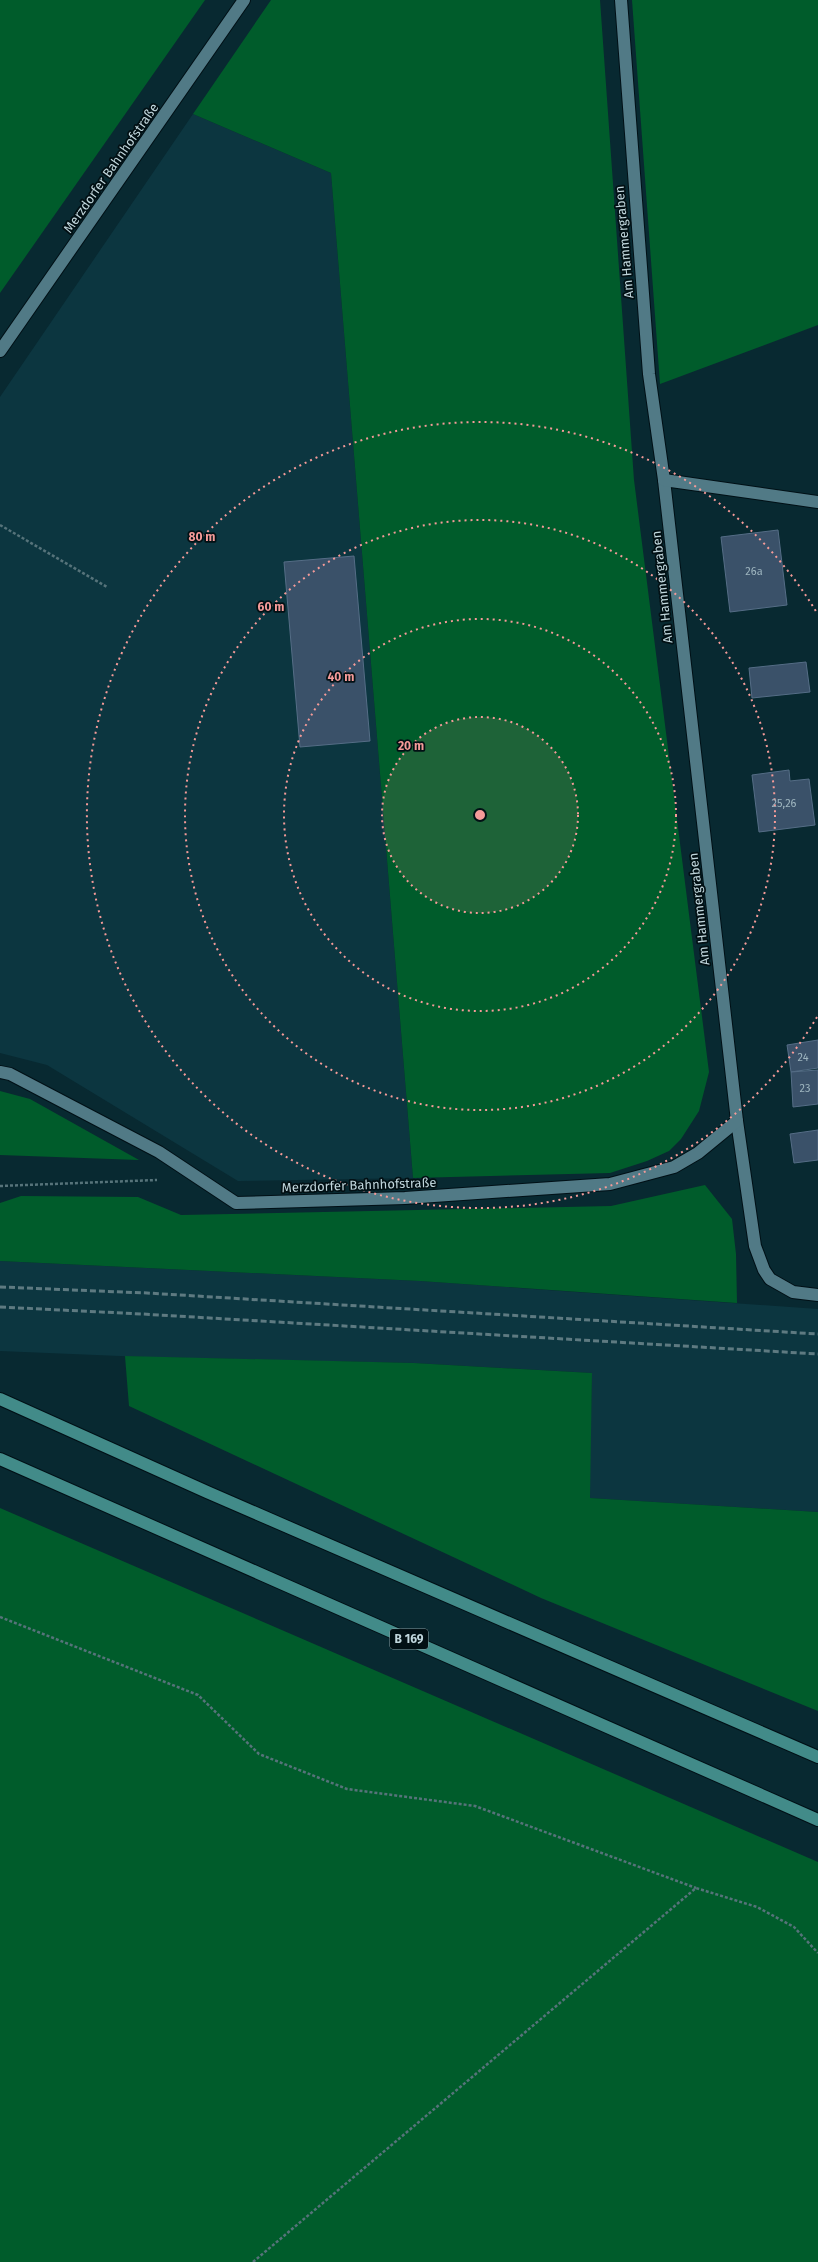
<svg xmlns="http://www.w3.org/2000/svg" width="818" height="2262" viewBox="0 0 818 2262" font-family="'Fira Sans',sans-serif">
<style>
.built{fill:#0c3640}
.green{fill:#005c2b}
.building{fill:#3a5169;stroke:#556d86}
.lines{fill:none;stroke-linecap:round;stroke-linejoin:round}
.minor-casing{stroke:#001016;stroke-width:14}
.major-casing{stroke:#001016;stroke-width:14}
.path{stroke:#56737a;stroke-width:2.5;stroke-dasharray:3 2;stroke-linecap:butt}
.minor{stroke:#517a86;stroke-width:12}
.major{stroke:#428b89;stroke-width:12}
.rail{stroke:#5e7a81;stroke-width:3;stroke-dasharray:6 3;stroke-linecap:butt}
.ring{fill:none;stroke:#f59b99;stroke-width:2;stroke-dasharray:2 4}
.labels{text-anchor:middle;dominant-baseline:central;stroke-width:3.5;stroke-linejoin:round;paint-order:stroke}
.number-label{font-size:11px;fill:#9eb5bf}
.shield{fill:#021014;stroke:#879ba0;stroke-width:1}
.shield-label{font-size:12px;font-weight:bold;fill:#c0d6dc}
.street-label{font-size:13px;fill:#c0d6dc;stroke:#021014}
.centre{fill:#f59b99;stroke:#021014;stroke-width:2}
.ring-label{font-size:12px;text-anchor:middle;font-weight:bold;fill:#f59b99;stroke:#021014;stroke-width:3.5;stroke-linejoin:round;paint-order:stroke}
</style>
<rect width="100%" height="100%" fill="#082931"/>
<g class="built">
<path d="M193,114L331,173L413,1178L238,1181L47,1065L0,1053V397Z"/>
<path d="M0,1261L420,1281L818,1309V1512L589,1498L592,1373L414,1363L144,1357L0,1351Z"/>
</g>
<g class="green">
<path d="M0,0H205L0,293Z"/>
<path d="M271,0H600L634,480L709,1072L699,1111L681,1139L669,1151L647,1161L610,1173L413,1178L331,173L193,114Z"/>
<path d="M632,0H818V325L660,384Z"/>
<path d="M0,1091L30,1099L139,1160L0,1155Z"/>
<path d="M705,1185L732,1219L736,1254L737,1303L420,1281L0,1261V1203L21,1196L138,1197L181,1215L611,1206Z"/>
<path d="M125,1356L414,1363L592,1373L590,1498L818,1512V1711L541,1598L129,1406Z"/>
<path d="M0,1508L818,1862V2262H0Z"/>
</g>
<g class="building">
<path d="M778,530L787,605L730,612L721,537Z"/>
<path d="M354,556L370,741L300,747L284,562Z"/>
<path d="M806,662L810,692L752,698L749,668Z"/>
<path d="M789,770L790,781L809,779L815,825L759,832L752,775Z"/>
<path d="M818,1040V1068L791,1072L787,1045Z"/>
<path d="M818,1070V1104L793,1107L791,1072Z"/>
<path d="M818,1130V1160L794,1163L790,1134Z"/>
</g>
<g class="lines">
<g class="minor-casing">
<g id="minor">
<path d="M621,0L649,374L664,480L737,1121L755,1246L764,1270L770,1279L793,1292L818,1295"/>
<path d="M0,351L244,0"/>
<path d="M664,480L818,502"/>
<path d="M0,1072L10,1074L159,1152L236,1203L405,1198L610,1184L674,1167L698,1153L737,1121"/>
</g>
</g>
<g class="major-casing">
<g id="major">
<path d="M0,1399L207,1492L818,1757"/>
<path d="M0,1459L818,1820"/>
</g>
</g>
<g class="path">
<path d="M0,525L107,587"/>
<path d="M0,1186L157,1180"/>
<path d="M0,1617L198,1695L259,1754L347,1789L475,1806L696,1888"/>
<path d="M253,2262L696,1888L757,1907L794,1927L818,1953"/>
</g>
<use href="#minor" class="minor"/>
<use href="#major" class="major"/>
<g class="rail">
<path d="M0,1287L147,1293L818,1334"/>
<path d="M0,1307L142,1314L818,1354"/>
</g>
</g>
<circle cx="480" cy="815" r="98" fill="#f59b99" fill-opacity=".12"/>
<g class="ring">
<circle cx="480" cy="815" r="98"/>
<circle cx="480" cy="815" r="196"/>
<circle cx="480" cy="815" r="295"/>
<path d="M817 1017A393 393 0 1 1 817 613"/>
</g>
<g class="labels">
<g class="number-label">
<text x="754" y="571">26a</text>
<text x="784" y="803">25,26</text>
<text x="803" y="1057">24</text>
<text x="805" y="1088">23</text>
</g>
<rect class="shield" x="390" y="1629" width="38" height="20" rx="3"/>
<g class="shield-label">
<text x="409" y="1639">B 169</text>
</g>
<g class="street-label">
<text transform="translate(111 168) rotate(-55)">Merzdorfer Bahnhofstraße</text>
<text transform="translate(624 242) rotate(-95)">Am Hammergraben</text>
<text transform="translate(662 587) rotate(-96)">Am Hammergraben</text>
<text transform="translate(699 909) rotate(-96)">Am Hammergraben</text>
<text transform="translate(359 1185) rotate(-2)">Merzdorfer Bahnhofstraße</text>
</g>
</g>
<circle cx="480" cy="815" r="6" class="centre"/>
<g class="ring-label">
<text x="202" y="541">80 m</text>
<text x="271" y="611">60 m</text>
<text x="341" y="681">40 m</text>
<text x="411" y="750">20 m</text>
</g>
</svg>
